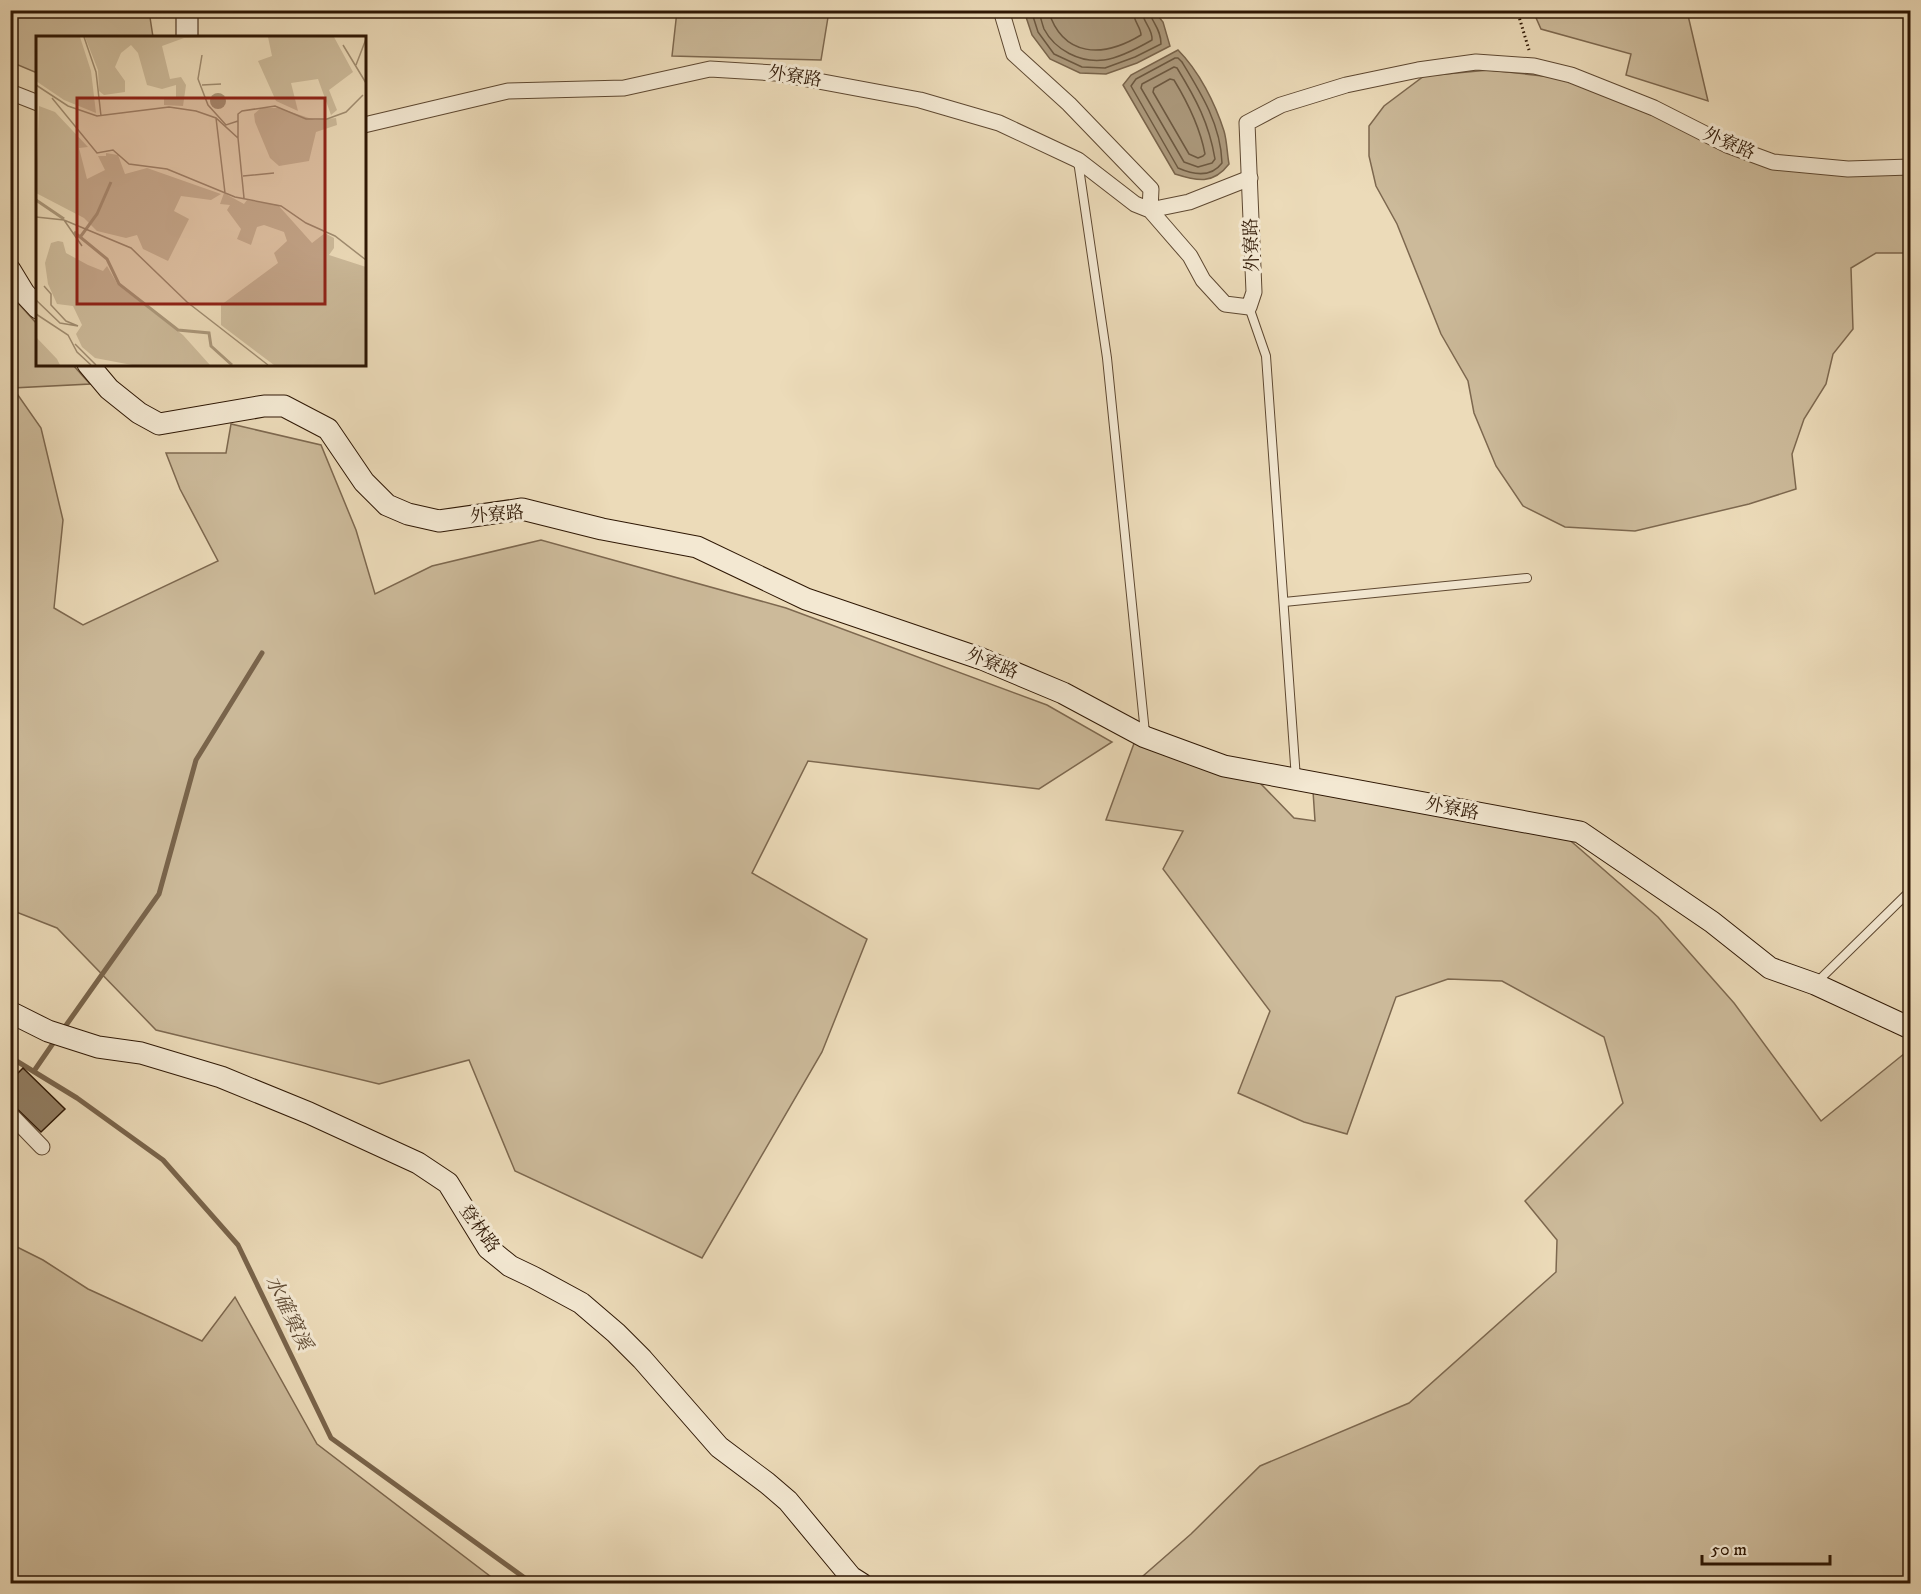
<svg xmlns="http://www.w3.org/2000/svg" width="1921" height="1594" viewBox="0 0 1921 1594" font-family="'IM FELL DW Pica','Noto Serif TC',serif">
<style>
.green{fill:#ccba9a;stroke:#7d684f;stroke-width:1.5}
.water{fill:#ab987b;stroke:#79644b;stroke-width:1.5}
.lines{fill:none;stroke-linecap:round;stroke-linejoin:round}
.shore{stroke:#6c5840;stroke-width:1.5}
.stream{stroke:#79644b;stroke-width:5}
.building{fill:#917d62;stroke:#2e1704;stroke-width:1.5}
.lane-casing{stroke:#5e4831;stroke-width:10}
.street-casing{stroke:#5e4831;stroke-width:17}
.secondary-casing{stroke:#2e1704;stroke-width:23}
.path{stroke:#2e1704;stroke-width:3;stroke-dasharray:1.5 3;stroke-linecap:butt}
.lane{stroke:#f3e8d2;stroke-width:8}
.street{stroke:#f3e8d2;stroke-width:15}
.secondary{stroke:#f3e8d2;stroke-width:21}
.labels{text-anchor:middle;dominant-baseline:central;stroke-width:6;stroke-linejoin:round;paint-order:stroke}
.street-label{font-size:18px;fill:#2e1704;stroke:#f3e8d2}
.water-label{font-size:20px;font-style:italic;fill:#604b34;stroke:#f3e8d2}
.inset-river{fill:none;stroke:#ab987b;stroke-width:3}
.inset-road{fill:none;stroke:#a08d71;stroke-width:1.5}
.view{fill:#8f2418;fill-opacity:0.15;stroke:#8f2418;stroke-width:3}
.inset-edge{fill:none;stroke:#2e1704;stroke-width:3}
</style>
<rect width="100%" height="100%" fill="#ecdbb9"/>
<filter id="stains"><feTurbulence type="fractalNoise" baseFrequency=".00333" numOctaves="4"/><feColorMatrix values="0 0 0 0 .2 0 0 0 0 .09 0 0 0 0 .02 0 0 0 .5 -.17"/></filter>
<radialGradient id="worn" r=".72"><stop offset=".6" stop-color="#630" stop-opacity="0"/><stop offset="1" stop-color="#630" stop-opacity=".3"/></radialGradient>
<g class="green">
<path d="M10,11H149L153,37L38,38L37,73L11,62Z"/>
<path d="M677,11V10L829,11L821,60L672,56Z"/>
<path d="M1533,11H1687L1708,101L1626,75L1631,54L1541,29Z"/>
<path d="M1489,70L1561,78L1622,98L1739,154L1910,169V253H1876L1851,268L1853,329L1833,354L1826,384L1804,419L1792,454L1796,489L1749,504L1635,531L1565,527L1523,506L1496,466L1474,413L1468,381L1441,334L1397,224L1376,186L1369,156V126L1384,106L1424,76Z"/>
<path d="M10,294L37,324L38,364L73,365L90,384L13,388L41,428L63,520L54,608L83,625L218,561L180,489L166,453H226L231,424L321,445L356,530L375,594L432,566L541,540L786,608L1047,705L1112,742L1039,789L808,761L752,873L867,939L822,1052L702,1258L515,1171L469,1060L379,1084L156,1030L57,928L11,910Z"/>
<path d="M1136,738L1260,783L1294,818L1315,821L1313,791L1557,829L1658,917L1734,1003L1821,1121L1910,1049V1583H1135L1191,1534L1260,1466L1409,1403L1556,1272L1557,1240L1525,1201L1623,1103L1604,1037L1502,981L1448,979L1396,997L1347,1134L1304,1122L1238,1093L1270,1011L1163,869L1183,831L1106,820Z"/>
<path d="M11,1244L43,1260L88,1289L202,1341L235,1297L317,1444L499,1583H11Z"/>
</g>
<g class="water">
<path d="M1024,11H1154L1163,22L1170,46L1137,63L1106,74L1080,73L1050,59L1032,35Z"/>
<path d="M1178,50C1199,71 1215,103 1224,131C1227,141 1227,153 1229,164C1213,185 1197,181 1175,174L1123,85L1131,75Z"/>
</g>
<g class="lines">
<g class="shore">
<path d="M1031,10L1038,32L1054,54L1082,67L1105,68L1135,57L1161,44C1161,28 1151,22 1149,10"/>
<path d="M1039,10C1040,16 1042,23 1044,29C1055,50 1080,63 1104,60C1120,58 1138,48 1152,40C1153,28 1142,22 1142,10"/>
<path d="M1048,10C1063,58 1103,58 1141,35C1141,27 1133,21 1133,10"/>
<path d="M1175,58H1178L1182,62C1201,93 1221,125 1222,163C1211,178 1194,175 1178,168L1131,86L1136,79Z"/>
<path d="M1174,67L1177,68C1196,99 1209,123 1215,159L1212,163L1198,167L1184,162L1141,88L1142,84Z"/>
<path d="M1170,79L1174,80C1188,103 1200,127 1205,154L1203,156L1198,158L1189,154L1153,92L1154,88Z"/>
</g>
<g class="stream">
<path d="M62,1031L159,894L196,760L262,653"/>
<path d="M10,1057L77,1098L163,1160L238,1245L331,1438L533,1584"/>
<path d="M34,1071L56,1039"/>
</g>
</g>
<path class="building" d="M23,1068L65,1109L41,1132L10,1102V1081Z"/>
<g class="lines">
<g class="lane-casing">
<g id="lane">
<path d="M1078,161L1107,358L1145,733"/>
<path d="M1249,307L1266,356L1296,779"/>
<path d="M1284,602L1527,578"/>
<path d="M1816,983L1909,892"/>
</g>
</g>
<g class="street-casing">
<g id="street">
<path d="M1001,10L1014,54L1069,104L1151,189L1150,210L1189,202L1250,178"/>
<path d="M10,92L38,103"/>
<path d="M364,125L508,91L624,88L710,69L775,73L920,100L999,123L1078,160L1135,204L1150,210L1190,256L1203,280L1225,304L1249,307L1254,292L1247,123L1281,105L1346,85L1418,70L1476,62L1534,66L1571,75L1654,108L1727,145L1773,162L1848,169L1910,167"/>
<path d="M10,1114L42,1147"/>
</g>
</g>
<g class="secondary-casing">
<g id="secondary">
<path d="M187,38V10"/>
<path d="M10,270L24,293L38,308"/>
<path d="M88,364L109,389L139,413L159,424L264,406H284L328,429L364,482L387,505L408,514L439,521L522,509L602,529L697,547L806,599L982,659L1063,693L1145,737L1224,766L1580,832L1712,922L1770,968L1815,984L1910,1028"/>
<path d="M10,1012L48,1031L98,1047L141,1053L221,1077L309,1113L418,1163L448,1183L488,1248L510,1266L533,1277L581,1303L616,1333L642,1359L719,1447L767,1483L788,1501L851,1577L862,1584"/>
</g>
</g>
<path class="path" d="M1517,10L1529,50"/>
<use href="#lane" class="lane"/>
<use href="#street" class="street"/>
<use href="#secondary" class="secondary"/>
</g>
<g class="labels">
<g class="street-label">
<text transform="translate(795 77) rotate(9)">外寮路</text>
<text transform="translate(1729 144) rotate(23)">外寮路</text>
<text transform="translate(1252 245) rotate(-92)">外寮路</text>
<text transform="translate(497 515) rotate(-5)">外寮路</text>
<text transform="translate(992 664) rotate(21)">外寮路</text>
<text transform="translate(1452 809) rotate(11)">外寮路</text>
<text transform="translate(479 1229) rotate(54)">登林路</text>
</g>
<g class="water-label">
<text transform="translate(288 1313) rotate(64)">水確窠溪</text>
</g>
</g>
<g transform="translate(36 36)">
<rect width="330" height="330" fill="#ecdbb9"/>
<path d="M0,1H44L55,35L60,77L28,64L0,45ZM49,1H171L148,2L126,10L134,43L145,41L150,49L147,70L128,69V63L140,61V49L126,53L111,49L102,17L95,9L85,17L79,31L89,45V56L68,59L63,55L62,34ZM232,1H298L317,36L293,54L301,74L295,79L282,43L255,47L262,75L240,65L222,25L236,20ZM3,70L19,76L52,111L43,112L51,143L69,134L62,120H70V117L82,119L89,138L111,132L185,158L175,164L145,160L138,175L153,183L132,225L107,213L101,199L90,202L61,195L48,182L0,157ZM225,72H243L279,84L300,82L301,89L280,96L273,125L243,130L234,122L219,86L218,78ZM188,157L208,168L211,164L242,169L276,207L289,197L298,202V212L293,219L330,231V329H238L185,289V269L242,227L238,217L251,205L248,196L228,189L221,191L215,209L201,203L205,193L191,174L194,169L184,168ZM22,205L27,206L30,217L52,229L67,235L71,230L82,249L147,299L174,329H96L59,322L46,311L40,298L46,289L37,270L21,268L12,248L9,227L15,207ZM0,301L21,323L24,329H0Z" fill="#ccba9a"/>
<path d="M174 65a8 8 0 1 1 16 0a8 8 0 1 1-16 0Z" fill="#ab987b"/>
<path class="inset-river" d="M0,164L28,183M38,196L71,223L83,248L142,294L173,297L175,310L196,329M45,200L61,178L75,146"/>
<path class="inset-road" d="M48,1L60,36L65,80M307,9L330,47M166,19L162,43L172,69L190,89L202,85M320,29L330,3M0,49L32,70L61,80L133,71L160,75L180,82L202,102V78L206,75L239,70L270,83H291L310,76L327,59M166,49L185,48M16,62L61,117L77,114L93,128L131,133L199,161L245,170L270,187L299,200L330,224M180,82L189,157M202,102L208,162M207,140L238,137M0,181L28,184L95,212L151,266L232,329M28,184L46,210M0,264L24,287L42,290L30,285L15,269V258L8,250M0,278L32,299L41,316L55,329M39,308L60,329"/>
<path class="view" d="M41,62H289V268H41Z"/>
<rect width="330" height="330" class="inset-edge"/>
</g>
<rect width="1921" height="1594" fill="none" stroke="#ecdbb9" stroke-width="36"/>
<rect x="12" y="12" width="1897" height="1570" fill="none" stroke="#2e1704" stroke-width="3"/>
<rect x="18" y="18" width="1885" height="1558" fill="none" stroke="#2e1704" stroke-width="1.5"/>
<path d="M1702 1555v9h128v-9" fill="none" stroke="#2e1704" stroke-width="3"/>
<text x="1711" y="1555" font-size="18" fill="#2e1704" stroke="#f3e8d2" stroke-width="4.5" paint-order="stroke">50 m</text>
<rect width="100%" height="100%" filter="url(#stains)"/>
<rect width="100%" height="100%" fill="url(#worn)"/>
</svg>
